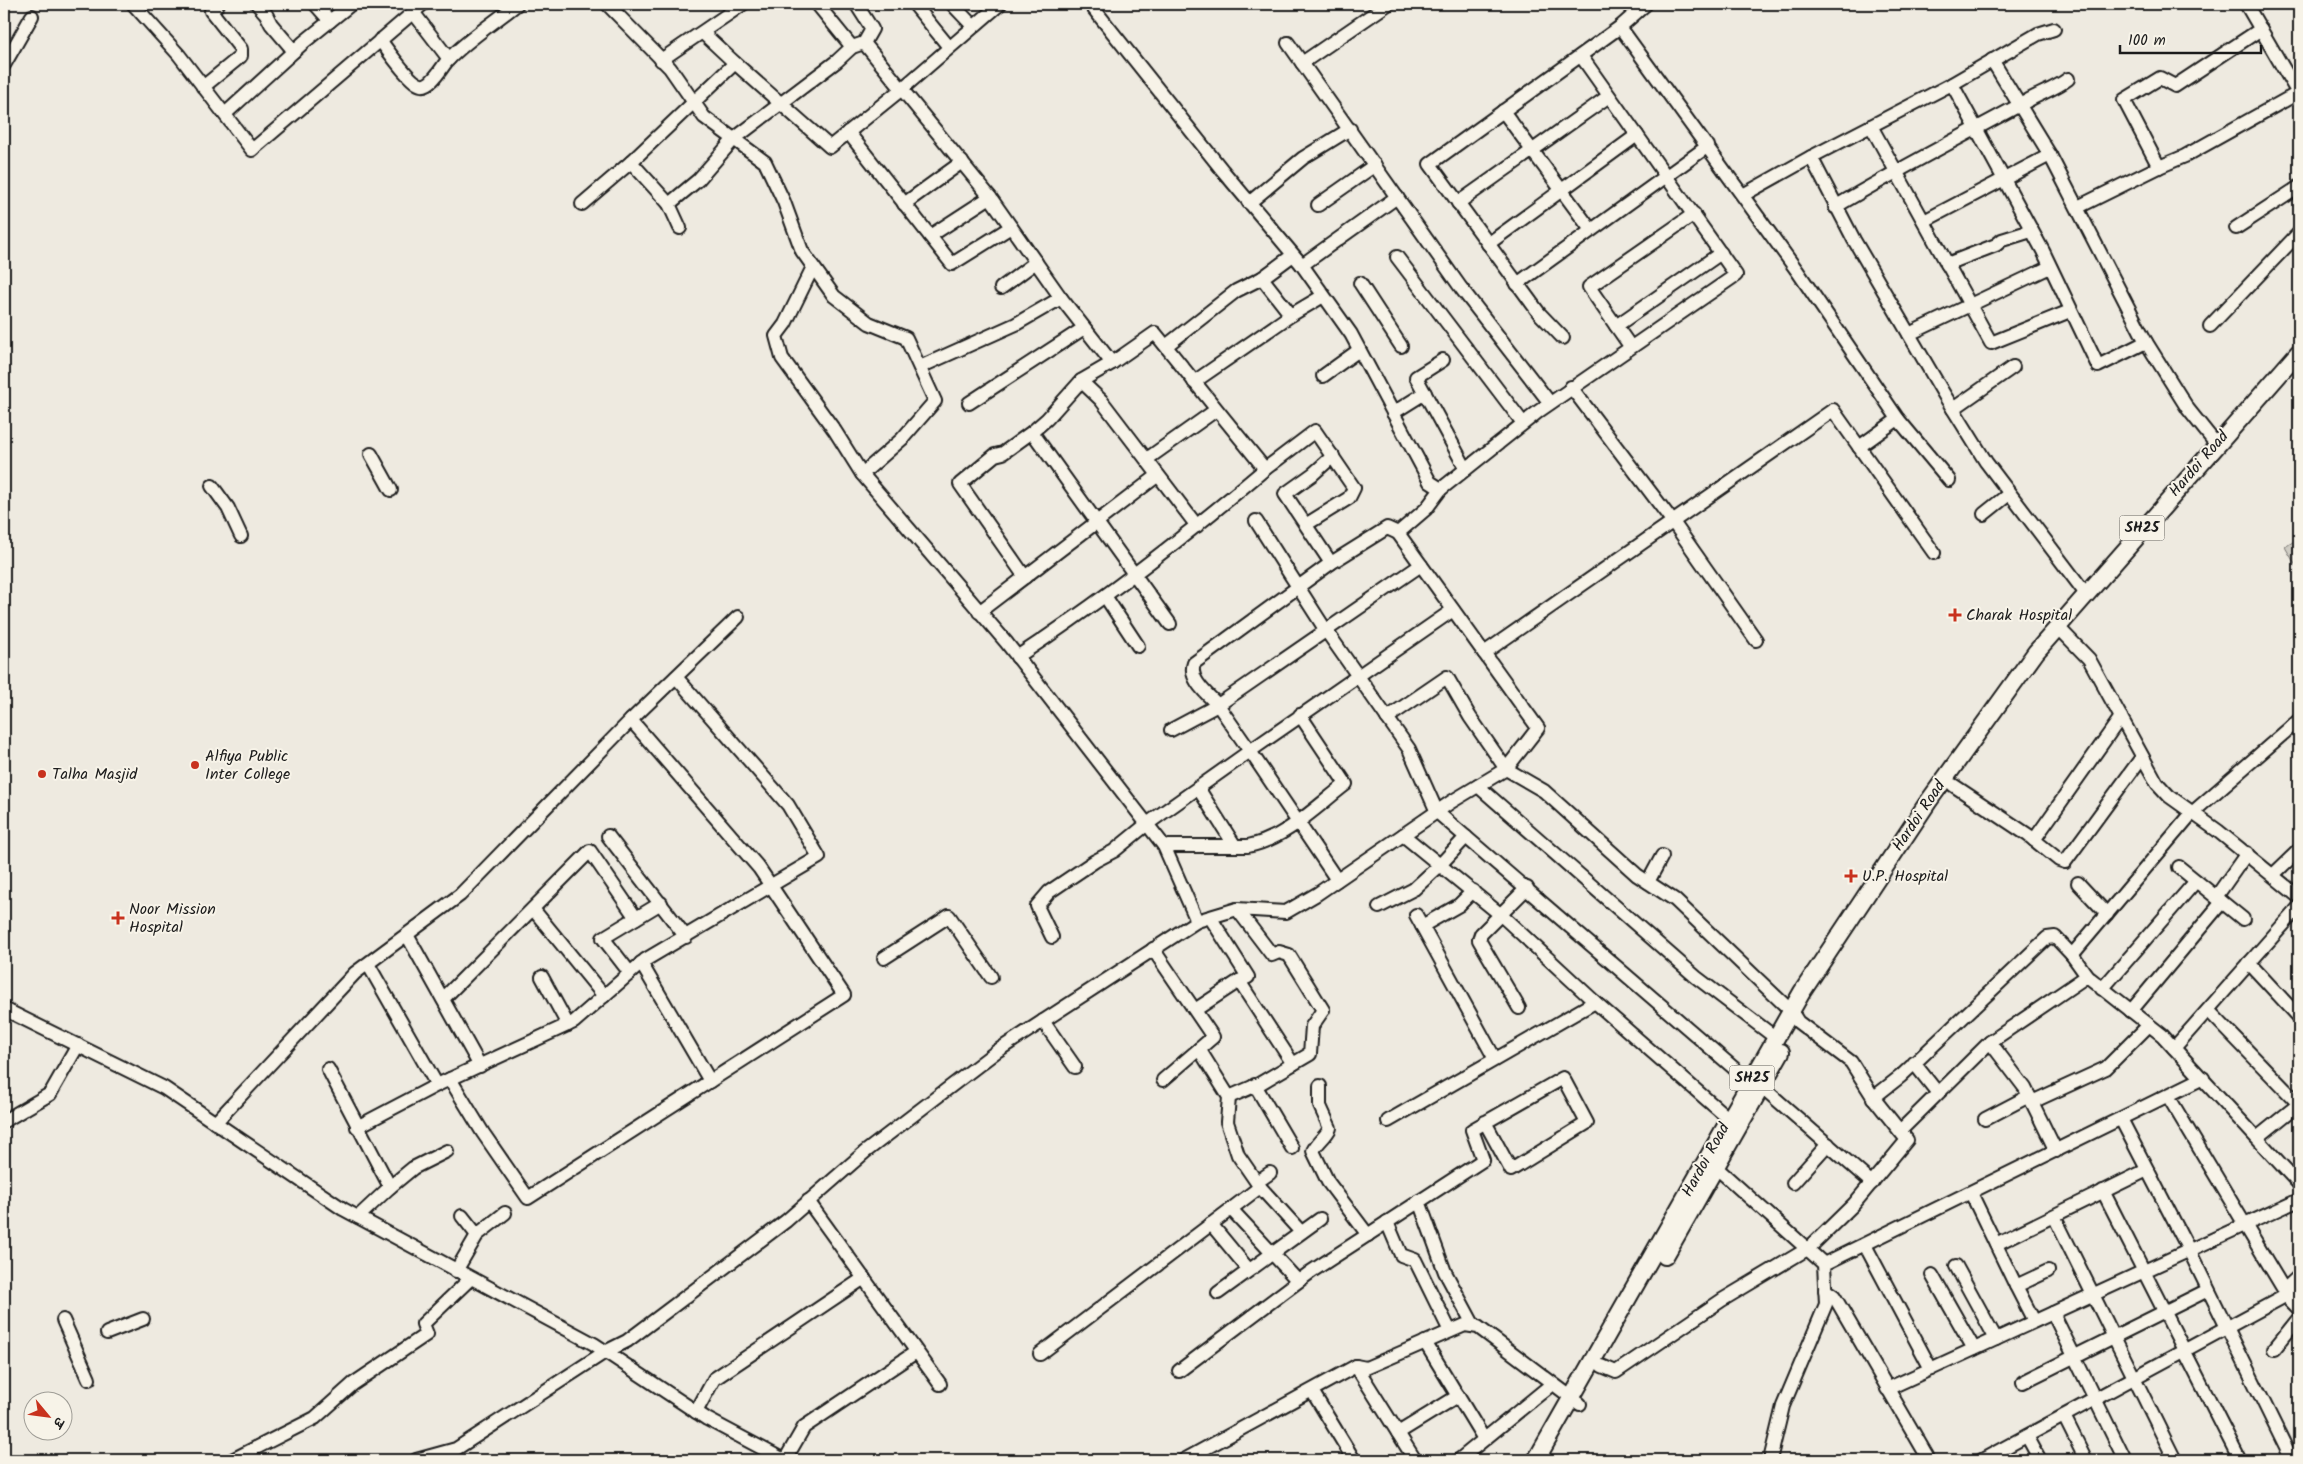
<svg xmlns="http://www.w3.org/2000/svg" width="2303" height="1464" viewBox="0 0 2303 1464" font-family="Kalam,'Playpen Sans Deva',sans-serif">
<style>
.green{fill:#cfccc3;stroke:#767470}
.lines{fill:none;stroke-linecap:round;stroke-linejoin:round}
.minor-casing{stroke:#1c1c1c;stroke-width:16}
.major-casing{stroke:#1c1c1c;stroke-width:20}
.minor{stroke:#f7f3e8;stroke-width:12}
.major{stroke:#f7f3e8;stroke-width:16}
.poi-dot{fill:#c8321e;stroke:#f7f3e8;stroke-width:2}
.labels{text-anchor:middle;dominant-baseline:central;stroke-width:4;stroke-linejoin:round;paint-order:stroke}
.shield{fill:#f7f3e8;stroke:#5e5c59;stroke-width:1}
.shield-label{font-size:15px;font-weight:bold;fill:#1c1c1c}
.street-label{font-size:16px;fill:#1c1c1c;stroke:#f7f3e8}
.poi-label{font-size:16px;fill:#1c1c1c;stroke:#f7f3e8;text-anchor:start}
</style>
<rect width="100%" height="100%" fill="#eeeae0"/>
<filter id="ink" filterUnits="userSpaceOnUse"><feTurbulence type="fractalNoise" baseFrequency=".02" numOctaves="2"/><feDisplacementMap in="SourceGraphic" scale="10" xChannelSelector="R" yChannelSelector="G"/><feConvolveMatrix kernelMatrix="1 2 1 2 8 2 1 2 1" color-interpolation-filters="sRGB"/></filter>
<g filter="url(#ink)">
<path class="green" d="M2299,538V571L2285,547Z"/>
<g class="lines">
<g class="minor-casing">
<g id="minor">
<path d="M133,4L179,55L252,150L423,4"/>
<path d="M257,4L266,14L271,24L294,51"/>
<path d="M315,4L330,21"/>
<path d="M607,4L670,68L704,117L765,162L784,202L802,251L834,296L869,323L906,338L935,401L902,439L862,474"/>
<path d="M817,4L852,47"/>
<path d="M914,4L949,47"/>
<path d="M952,4L973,26"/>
<path d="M1090,4L1223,171L1302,265L1351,334L1430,482L1441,489"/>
<path d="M2246,4L2299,95"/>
<path d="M413,12L449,59"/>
<path d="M1620,27L1798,272L1898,419L1949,480"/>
<path d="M703,33L735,63"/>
<path d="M380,40C387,49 410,83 421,85C432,87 442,66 448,60C468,39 495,22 517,4"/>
<path d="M864,43L990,197L1061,298L1112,363L1155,333L1265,469C1186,536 1105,599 1017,657"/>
<path d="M1288,43L1461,288L1550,403"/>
<path d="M661,60L743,4"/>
<path d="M1992,60L2050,155L2146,342"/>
<path d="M1302,63L1388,4"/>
<path d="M4,65L32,16"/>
<path d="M1952,84L2038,34L2054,29"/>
<path d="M203,87L241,56V49L211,11L218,4"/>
<path d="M1503,111L1591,230"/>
<path d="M225,114L304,42L351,4"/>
<path d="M1871,126L1991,343L2070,311"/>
<path d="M848,132L952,264L1011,227"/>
<path d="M2159,167L2185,156L2298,93"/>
<path d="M1743,195L1811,157"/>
<path d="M1249,203L1303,158L1350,129"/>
<path d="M1458,203L1609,96"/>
<path d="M582,204L631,162"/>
<path d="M669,204L698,180L734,139L837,61L852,47L864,43L872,29L856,4"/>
<path d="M904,204L962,162"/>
<path d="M1318,205L1375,165"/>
<path d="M1835,207C1898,169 1963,136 2027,101C2041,93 2055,89 2068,79"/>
<path d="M2078,207L2159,167L2124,100L2160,78L2175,86L2261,29"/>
<path d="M1924,221L2050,155"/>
<path d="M680,228L669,204L631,162L735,63L830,147L903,88L1000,4"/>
<path d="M2236,228L2299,187"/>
<path d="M930,236L990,197"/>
<path d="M1488,244L1637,135"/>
<path d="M1397,257L1523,423"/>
<path d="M1947,264L1996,245L2002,240L2031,231"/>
<path d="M1302,265L1397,197"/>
<path d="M813,267L785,324L776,336L782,358L835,431L862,474L1006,642L1164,846L1197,921"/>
<path d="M1262,278L1291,315"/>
<path d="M1360,283L1401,346"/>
<path d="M1517,284L1708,146"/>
<path d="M1001,288L1036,262"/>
<path d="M1616,326L1721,253"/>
<path d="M2210,326L2299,233"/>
<path d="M1909,334L2050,267"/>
<path d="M1563,338L1539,313L1430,164L1620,27L1646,4"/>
<path d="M1166,346L1236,291L1262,278L1293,255"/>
<path d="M1630,346L1589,287L1694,214"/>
<path d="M1443,360L1416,377L1466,469"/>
<path d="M920,367L1016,324L1061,298"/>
<path d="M1323,376L1359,350"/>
<path d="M1081,381L1101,400L1197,526"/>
<path d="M1194,382L1291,315L1323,296"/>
<path d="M1571,387L1673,522L1756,640"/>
<path d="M969,403L1084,328"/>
<path d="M1953,409L2013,367"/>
<path d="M1393,413L1425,393"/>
<path d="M1032,432L1170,624"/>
<path d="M1859,447L1898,419"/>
<path d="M371,454L391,490"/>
<path d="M1147,459L1216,410"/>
<path d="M1265,469L1315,431L1354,488L1349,498L1307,524"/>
<path d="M212,486L228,508L241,536"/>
<path d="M1984,514L2009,494"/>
<path d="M1256,521L1325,629L1409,749L1437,812L1750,1082L1761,1086L1872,1183"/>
<path d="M1331,563L1285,494L1313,474L1333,456"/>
<path d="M1025,577L960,484L995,455L1003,453L1032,432L1047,419L1081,381L1112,363"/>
<path d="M2086,594L1986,462L1945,396L1854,240L1811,157L1952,84L2043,251L2098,366L2146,342L2188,409L2216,444"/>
<path d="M1105,596L1138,646"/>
<path d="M979,612L1157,476"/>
<path d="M2058,627L2089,659L2157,783L2169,796L2218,831L2299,897"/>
<path d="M1484,653L1833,410L1934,553"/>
<path d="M1387,718L1447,677L1470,717L1506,769L1544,791L1637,875L1675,900L1791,1011L1798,1022L1851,1062L1875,1100L1907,1140L1854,1204L1809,1248L1722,1300L1616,1372L1602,1366"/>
<path d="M2299,720L2192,813L2072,955L2087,976L2162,1035L2299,1184"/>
<path d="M1171,730L1218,705C1207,694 1188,679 1194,663L1331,563L1387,528L1398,533"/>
<path d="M1953,785L2028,835L2059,860L2065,862L2142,757"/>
<path d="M1478,786L1696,977L1776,1038"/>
<path d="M1198,788L1235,846"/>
<path d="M1403,835L1501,915L1595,1002L1729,1119"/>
<path d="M608,836L686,937"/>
<path d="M2034,840L2121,717"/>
<path d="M1164,846H1248C1285,839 1317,806 1346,784L1300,715"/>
<path d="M2179,867L2243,919"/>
<path d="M2274,874L2299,850"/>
<path d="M1337,880L1250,751L1453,610"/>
<path d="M1648,882L1662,856"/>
<path d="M2078,883L2107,914"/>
<path d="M2216,897L2247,853"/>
<path d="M1379,907L1414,889L1439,866L1466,837"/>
<path d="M533,909L604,996"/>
<path d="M1416,915L1495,1059"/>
<path d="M1210,917L1248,977L1239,981L1293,1064"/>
<path d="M1422,926L1459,905L1473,891"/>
<path d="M407,935L480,1066"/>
<path d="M1052,937L1037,906L1049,892L1095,861L1114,851L1147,824L1250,751L1218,705L1421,565"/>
<path d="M1153,949L1213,1037L1163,1080"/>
<path d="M884,958L949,916L991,977"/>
<path d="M641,963L710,1081"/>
<path d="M2249,963L2299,1017"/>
<path d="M368,964L437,1085"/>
<path d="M630,973L603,938L661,903"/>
<path d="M542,977L568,1025"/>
<path d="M2102,989L2196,881"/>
<path d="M443,999L590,851L636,918"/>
<path d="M1519,1008L1479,940L1481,934L1527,888"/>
<path d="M4,1009L164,1088L343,1209L594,1344L707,1419L784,1460"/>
<path d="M1195,1010L1239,981"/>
<path d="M2208,1010L2299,1104"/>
<path d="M2131,1011L2222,902"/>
<path d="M1043,1021L1075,1067"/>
<path d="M1990,1042L2025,1088L2056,1151"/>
<path d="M2174,1048L2299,907"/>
<path d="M1199,1049L1229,1097L1227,1122L1238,1155L1260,1187L1301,1232"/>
<path d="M1914,1063L1937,1092"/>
<path d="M328,1069L390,1187L358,1217"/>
<path d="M450,1079L483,1133L528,1198L844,995L759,868L631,720"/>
<path d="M1255,1085L1292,1148"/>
<path d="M1320,1086V1106L1330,1128C1326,1137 1318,1141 1313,1151L1328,1182L1368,1235"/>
<path d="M2168,1096L2290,1300L2299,1309"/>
<path d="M1229,1097L1259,1084L1310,1054L1312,1026L1323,1010L1289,955L1279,952L1272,955L1237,909"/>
<path d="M1873,1098L1901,1076L2047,938L2055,937L2072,955"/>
<path d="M2032,1102L2106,1068L2149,1025"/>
<path d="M1985,1119L2029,1096"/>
<path d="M2121,1119L2189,1250L2292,1460"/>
<path d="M4,1121L50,1094L78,1045"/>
<path d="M1388,1121L1595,1002"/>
<path d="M215,1123L355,973L460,895L631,720L738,617"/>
<path d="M357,1127L437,1085L574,1022L645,960L819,857L788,805L676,677"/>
<path d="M1900,1131L1990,1042L2087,976"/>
<path d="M2257,1138L2299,1104"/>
<path d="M1710,1162L1824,1264L1826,1304L1783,1406L1770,1460"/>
<path d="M1257,1182L1270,1173"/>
<path d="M1793,1183L1828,1144"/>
<path d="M390,1187L413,1168L447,1151"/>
<path d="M2103,1191L2240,1460"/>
<path d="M1971,1193L2016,1286L2048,1271"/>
<path d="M808,1201L940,1384"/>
<path d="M1419,1201L1445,1272L1474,1326"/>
<path d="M1231,1209L1298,1281"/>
<path d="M462,1216L477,1235"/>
<path d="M2054,1216L2175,1460"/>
<path d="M1387,1222L1401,1255L1415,1260L1450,1331"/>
<path d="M1211,1224L1249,1270"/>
<path d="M1996,1244L2147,1170"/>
<path d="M1865,1245L1931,1369"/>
<path d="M1824,1264L2203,1078"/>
<path d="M1956,1266L1996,1339"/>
<path d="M456,1271L477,1235L505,1213"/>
<path d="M1932,1275L1974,1349"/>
<path d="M2016,1286L2034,1321"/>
<path d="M1825,1290L1834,1296L1927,1456"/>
<path d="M2284,1290L2299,1276"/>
<path d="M1218,1293L1320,1219"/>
<path d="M2053,1313L2125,1460"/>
<path d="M63,1320L89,1379"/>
<path d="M107,1333L143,1319"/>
<path d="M1425,1342L1484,1439"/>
<path d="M2274,1349L2299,1318"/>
<path d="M1040,1354L1260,1187"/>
<path d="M1356,1366L1415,1460"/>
<path d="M1179,1371L1312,1271L1483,1160L1472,1130L1563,1078L1587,1123L1511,1170L1485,1122"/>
<path d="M2023,1382L2208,1290"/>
<path d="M1887,1389L2299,1200"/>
<path d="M1312,1391L1354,1460"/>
<path d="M696,1412L714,1379L864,1278"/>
<path d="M2064,1416L2086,1460"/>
<path d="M1398,1433L1458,1396"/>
<path d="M2027,1436L2040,1460"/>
<path d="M232,1460L315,1418L353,1384L427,1334L423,1324L470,1279"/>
<path d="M416,1460L456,1449L605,1352L627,1341L786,1221L865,1152L997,1051L1197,921L1237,909L1286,912L1317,894L1451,802L1506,769L1538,728L1398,533L1426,509L1441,489L1539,411L1736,275L1581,56"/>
<path d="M785,1460L804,1427L916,1352"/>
<path d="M1184,1460L1356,1366L1366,1368L1465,1325L1478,1327L1580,1404"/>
<path d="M1459,1460L1552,1384"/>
<path d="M1982,1460L2287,1295"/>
</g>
</g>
<g class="major-casing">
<g id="major">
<path d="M1665,1256L1781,1052"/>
<path d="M1536,1460L1802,992L1928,802L2036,652L2299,352"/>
</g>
</g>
<use href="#minor" class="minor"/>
<use href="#major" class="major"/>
</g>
</g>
<g class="poi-dot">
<path d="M1952.5 607.5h5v5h5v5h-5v5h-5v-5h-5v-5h5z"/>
<circle cx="195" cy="765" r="5"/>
<circle cx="42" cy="774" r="5"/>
<path d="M1848.5 868.5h5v5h5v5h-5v5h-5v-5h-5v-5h5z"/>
<path d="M115.5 910.5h5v5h5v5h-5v5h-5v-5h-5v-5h5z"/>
</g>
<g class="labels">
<g class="shield">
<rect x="2119.5" y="515.5" width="45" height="25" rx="4"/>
<rect x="1729.5" y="1065.5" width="45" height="25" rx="4"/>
</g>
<g class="shield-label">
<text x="2142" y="528">SH25</text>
<text x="1752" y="1078">SH25</text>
</g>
<g class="street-label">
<text transform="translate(2199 464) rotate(-49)">Hardoi Road</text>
<text transform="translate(1919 816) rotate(-56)">Hardoi Road</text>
<text transform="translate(1706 1160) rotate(-61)">Hardoi Road</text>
</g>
<g class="poi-label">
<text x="1966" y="615">Charak Hospital</text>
<text x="205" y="756">Alfiya Public<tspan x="205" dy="18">Inter College</tspan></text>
<text x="52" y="774">Talha Masjid</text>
<text x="1862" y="876">U.P. Hospital</text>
<text x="129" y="909">Noor Mission<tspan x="129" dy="18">Hospital</tspan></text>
</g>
</g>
<rect width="2303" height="1464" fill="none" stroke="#f7f3e8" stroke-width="20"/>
<rect x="10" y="10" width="2283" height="1444" fill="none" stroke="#1c1c1c" stroke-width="2" filter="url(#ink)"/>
<g transform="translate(48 1416) rotate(119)"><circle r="24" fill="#f7f3e8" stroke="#9f9d96"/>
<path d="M0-4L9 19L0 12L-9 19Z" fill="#c8321e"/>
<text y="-8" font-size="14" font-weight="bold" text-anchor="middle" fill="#1c1c1c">उ</text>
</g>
<path d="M2120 45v8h141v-8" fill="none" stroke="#1c1c1c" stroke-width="2.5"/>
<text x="2128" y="45" font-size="15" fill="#1c1c1c" stroke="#f7f3e8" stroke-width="4" paint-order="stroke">100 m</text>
</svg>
